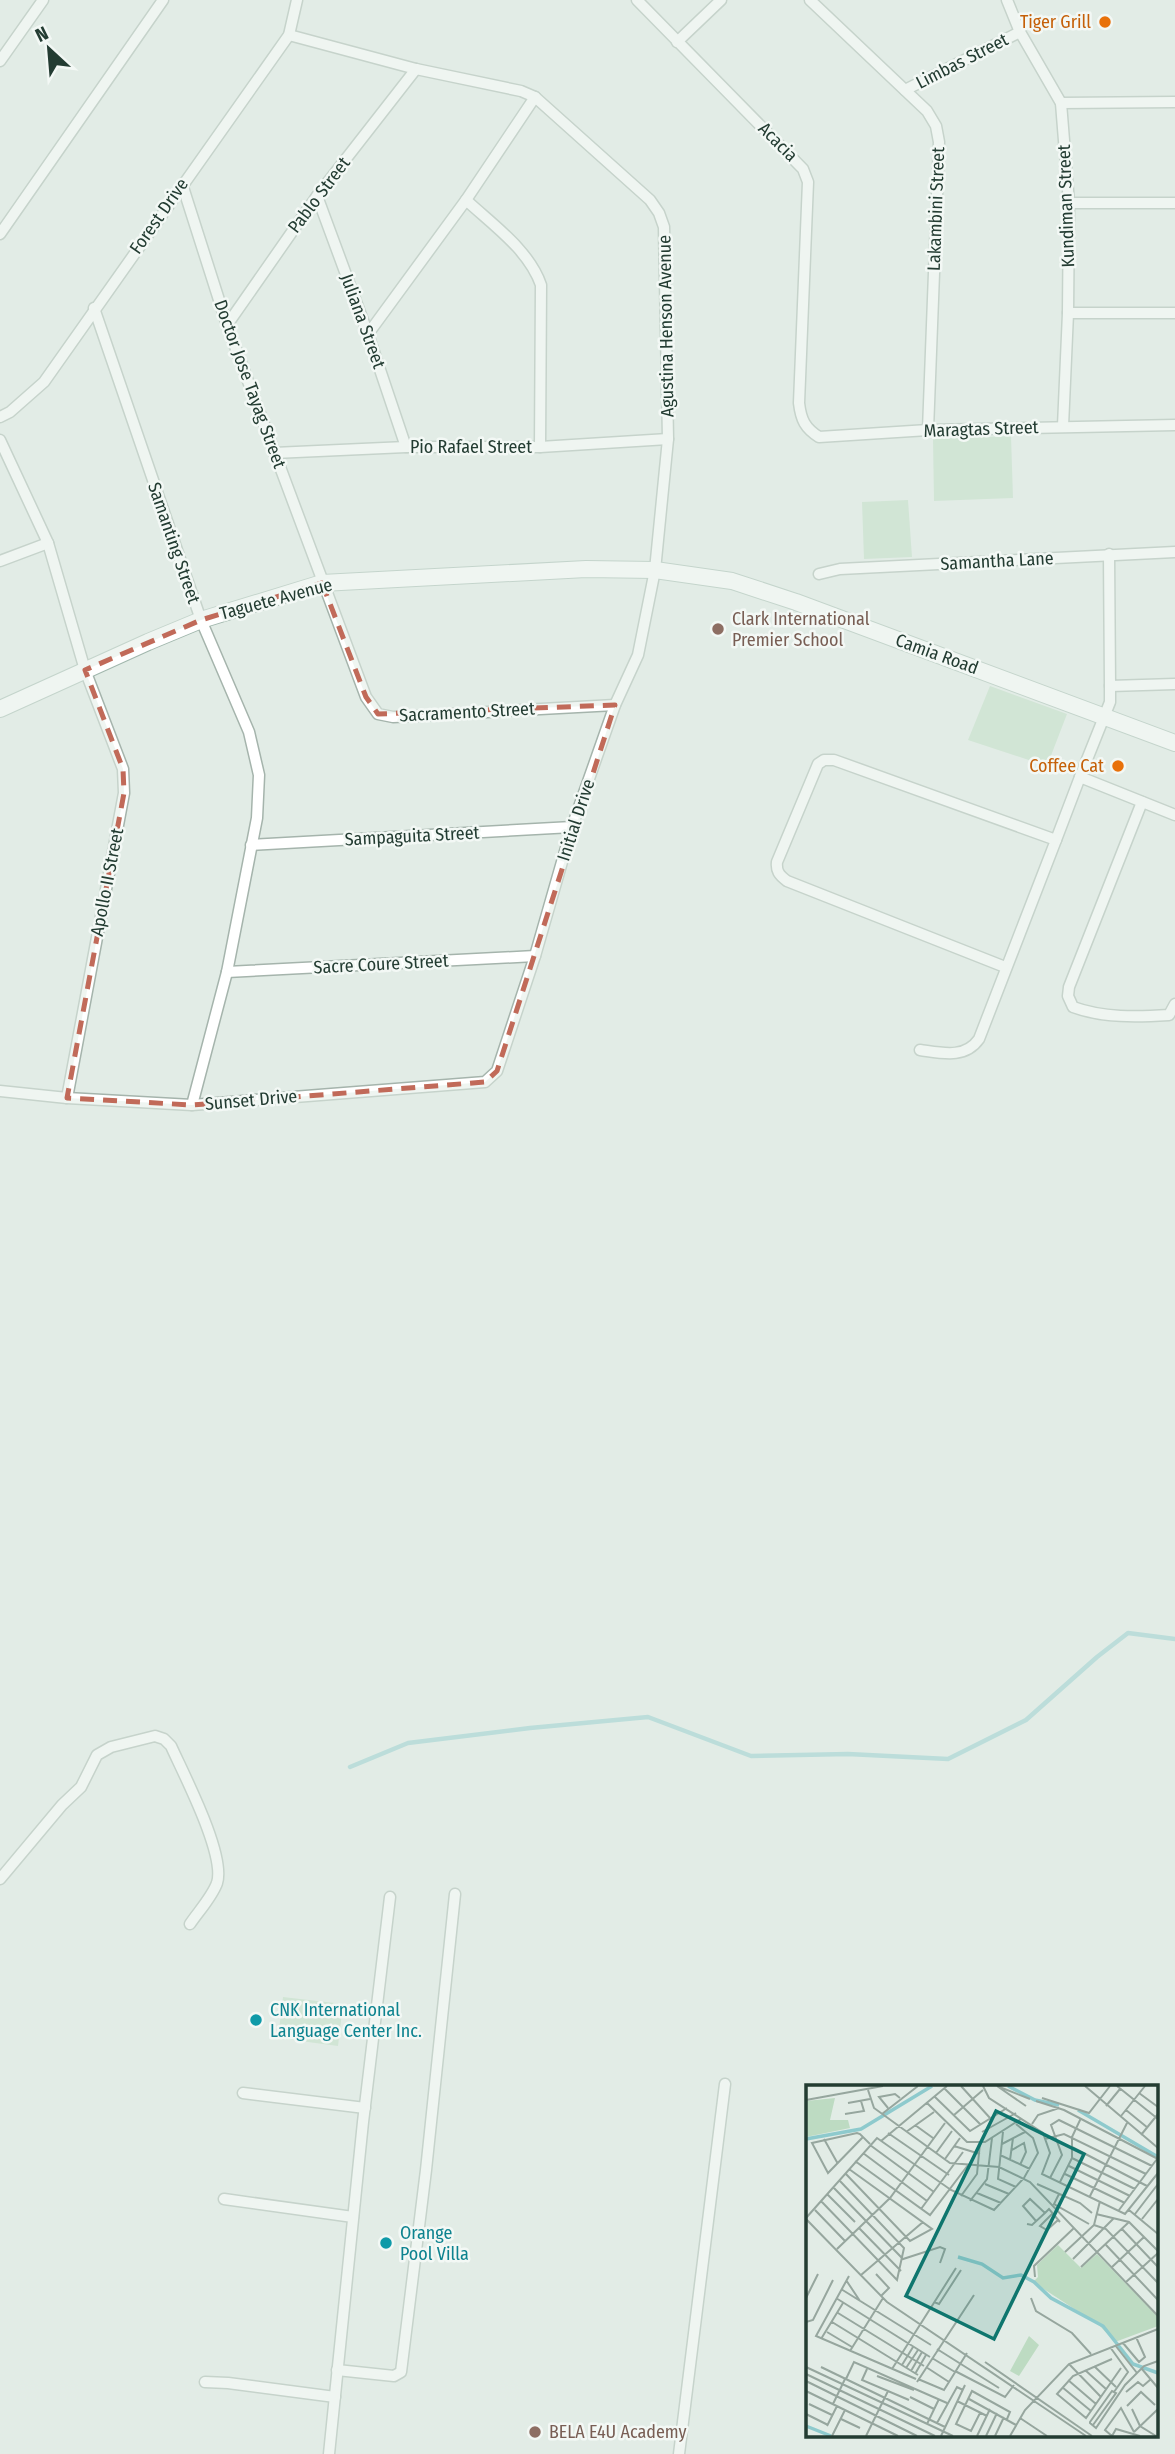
<svg xmlns="http://www.w3.org/2000/svg" width="1175" height="2454" viewBox="0 0 1175 2454" font-family="'Fira Sans Condensed',sans-serif">
<style>
.green{fill:#bddbc2}
.lines{fill:none;stroke-linecap:round;stroke-linejoin:round}
.stream{stroke:#8ecacd;stroke-width:4.5}
.street-casing{stroke:#a5b4ac;stroke-width:13}
.secondary-casing{stroke:#a1b7ad;stroke-width:18}
.street{stroke:#fff;stroke-width:10}
.secondary{stroke:#fff;stroke-width:16}
.marked{fill:none;stroke:#c16a59;stroke-width:5;stroke-dasharray:14 9;stroke-linejoin:round}
.food-dot{fill:#e8710a;stroke:#f3f8f5;stroke-width:2.5}
.education-dot{fill:#8d6e63;stroke:#f3f8f5;stroke-width:2.5}
.culture-dot{fill:#0f9aa8;stroke:#f3f8f5;stroke-width:2.5}
.labels{text-anchor:middle;dominant-baseline:central;stroke-width:5;stroke-linejoin:round;paint-order:stroke}
.food-label{font-size:18px;fill:#c56008;stroke:#f3f8f5;text-anchor:end}
.street-label{font-size:18px;fill:#233c32;stroke:#f3f8f5}
.education-label{font-size:18px;fill:#785e54;stroke:#f3f8f5;text-anchor:start}
.culture-label{font-size:18px;fill:#0d838f;stroke:#f3f8f5;text-anchor:start}
.inset-river{fill:none;stroke:#8ecacd;stroke-width:3.5}
.inset-road{fill:none;stroke:#96a69e;stroke-width:2}
.view{fill:#0f766e;fill-opacity:0.15;stroke:#0f766e;stroke-width:3.5}
.inset-edge{fill:none;stroke:#233c32;stroke-width:3.5}
</style>
<rect width="100%" height="100%" fill="#e2ece6"/>
<g class="green">
<path d="M1011,436L1013,498L934,501L933,439Z"/>
<path d="M908,500L912,557L864,559L862,502Z"/>
<path d="M990,686L1067,714L1047,766L968,740Z"/>
<path d="M283,1997L343,2004L338,2046L278,2038Z"/>
</g>
<g class="lines">
<path class="stream" d="M350,1767L408,1743L530,1728L648,1717L751,1756L848,1754L948,1759L1026,1720L1097,1657L1128,1633L1175,1639"/>
<g class="street-casing">
<g id="street">
<path d="M637,0L803,169L808,182L799,403C801,420 805,428 819,437L928,430L1175,425"/>
<path d="M810,0L927,111L936,126L939,142L928,430"/>
<path d="M1007,0L1020,32L1061,103L1069,203L1068,313L1063,426"/>
<path d="M677,42L721,0"/>
<path d="M0,61L43,0"/>
<path d="M905,90L1020,32"/>
<path d="M1061,103L1175,102"/>
<path d="M182,184L227,325L366,697L378,714L393,717L414,716L615,705"/>
<path d="M317,196L368,334L406,447"/>
<path d="M466,200L535,97"/>
<path d="M1069,203H1175"/>
<path d="M0,234L163,0"/>
<path d="M94,308L201,620L249,732L259,775L257,818L227,972L192,1105"/>
<path d="M1068,313H1175"/>
<path d="M227,325L317,196L416,69"/>
<path d="M368,334L466,200C493,225 529,250 541,285L540,447"/>
<path d="M0,417L10,412L44,382L289,35L297,0"/>
<path d="M0,440L48,543L85,670L123,769L124,793L67,1098"/>
<path d="M274,453L406,447H540L668,439"/>
<path d="M1109,554L1110,686L1175,684"/>
<path d="M0,561L48,543"/>
<path d="M819,574L840,569L1175,552"/>
<path d="M1080,777L1110,702V686"/>
<path d="M1142,802L1069,987L1068,996L1073,1007C1103,1018 1137,1017 1169,1015L1175,1004"/>
<path d="M1056,840L1080,777L1175,815"/>
<path d="M251,845L572,827"/>
<path d="M227,972L535,956"/>
<path d="M920,1050C942,1053 965,1059 979,1039L1056,840L834,760H824L818,764L777,862C776,871 779,875 787,881L1005,967"/>
<path d="M0,1091L67,1098L192,1105L485,1082L497,1071L535,956L572,827L615,705L638,655L655,570L668,439L664,227L659,213L650,200L535,97L521,91L416,69L289,35"/>
<path d="M0,1879L62,1805L81,1787L97,1755L111,1747L155,1736L164,1739L171,1746C184,1775 226,1855 217,1883C212,1897 198,1912 190,1924"/>
<path d="M243,2093L365,2108"/>
<path d="M224,2199L353,2217"/>
<path d="M337,2370L394,2376L401,2372L426,2170L455,1894"/>
<path d="M205,2382L228,2383L335,2397"/>
<path d="M329,2454L363,2122L390,1897"/>
<path d="M679,2454L725,2084"/>
</g>
</g>
<g class="secondary-casing">
<path id="secondary" d="M0,709L148,642L201,620L322,583L586,569L655,570L732,581L796,602L1175,743"/>
</g>
<use href="#street" class="street"/>
<use href="#secondary" class="secondary"/>
</g>
<path d="M0 0H1175V2454H0ZM322,583L366,697L378,714L615,705L497,1071L485,1082L192,1105L67,1098L124,793L123,769L85,670L201,620Z" fill="#e2ece6" fill-opacity=".55" fill-rule="evenodd"/>
<path class="marked" d="M322,583L366,697L378,714L615,705L497,1071L485,1082L192,1105L67,1098L124,793L123,769L85,670L201,620Z"/>
<g class="food-dot">
<circle cx="1105" cy="22" r="7"/>
<circle cx="1118" cy="766" r="7"/>
</g>
<g class="education-dot">
<circle cx="718" cy="629" r="7"/>
<circle cx="535" cy="2432" r="7"/>
</g>
<g class="culture-dot">
<circle cx="256" cy="2020" r="7"/>
<circle cx="386" cy="2243" r="7"/>
</g>
<g class="labels">
<g class="food-label">
<text x="1091" y="22">Tiger Grill</text>
<text x="1104" y="766">Coffee Cat</text>
</g>
<g class="street-label">
<text transform="translate(962 61) rotate(-27)">Limbas Street</text>
<text transform="translate(778 142) rotate(45)">Acacia</text>
<text transform="translate(319 195) rotate(-53)">Pablo Street</text>
<text transform="translate(1066 206) rotate(-92)">Kundiman Street</text>
<text transform="translate(936 209) rotate(-88)">Lakambini Street</text>
<text transform="translate(159 216) rotate(-55)">Forest Drive</text>
<text transform="translate(363 321) rotate(70)">Juliana Street</text>
<text transform="translate(666 326) rotate(-91)">Agustina Henson Avenue</text>
<text transform="translate(250 384) rotate(70)">Doctor Jose Tayag Street</text>
<text transform="translate(981 429) rotate(-2)">Maragtas Street</text>
<text x="471" y="447">Pio Rafael Street</text>
<text transform="translate(174 543) rotate(71)">Samanting Street</text>
<text transform="translate(997 561) rotate(-3)">Samantha Lane</text>
<text transform="translate(276 599) rotate(-15)">Taguete Avenue</text>
<text transform="translate(937 654) rotate(20)">Camia Road</text>
<text transform="translate(467 712) rotate(-3)">Sacramento Street</text>
<text transform="translate(576 820) rotate(-72)">Initial Drive</text>
<text transform="translate(412 836) rotate(-3)">Sampaguita Street</text>
<text transform="translate(107 882) rotate(-79)">Apollo II Street</text>
<text transform="translate(381 964) rotate(-3)">Sacre Coure Street</text>
<text transform="translate(251 1100) rotate(-5)">Sunset Drive</text>
</g>
<g class="education-label">
<text x="732" y="619">Clark International<tspan x="732" dy="21">Premier School</tspan></text>
<text x="549" y="2432">BELA E4U Academy</text>
</g>
<g class="culture-label">
<text x="270" y="2010">CNK International<tspan x="270" dy="21">Language Center Inc.</tspan></text>
<text x="400" y="2233">Orange<tspan x="400" dy="21">Pool Villa</tspan></text>
</g>
</g>
<g transform="translate(806 2085)">
<rect width="352" height="352" fill="#e2ece6"/>
<path d="M29,13L24,35H42L44,43L0,52V16ZM223,251L233,260L213,291L204,286Z" fill="#bddbc2"/>
<path d="M252,160L275,183L291,169L352,232V241L309,257L293,240L227,197L232,192L231,180Z" fill="#bddbc2"/>
<path class="inset-river" d="M202,1L229,15L253,20M272,25L352,72M0,54L55,44L126,1M152,172L176,179L197,193L215,190L228,197L245,213L297,241L327,279L352,288M0,341L25,351"/>
<path class="inset-road" d="M155,1L184,33M177,1L183,13L237,48L244,68L236,89L319,129L352,88M191,1L220,21M191,1L224,14M279,1L352,63M311,1L352,34M138,3L174,39M62,5L68,23L144,78L193,82L224,97L352,231M333,8L352,22M129,12L164,46L201,23M236,13L283,28L304,1M0,15L77,1M230,16L258,25L352,74M42,18L64,14M121,18L161,57H179L215,34M300,21L314,4M82,23L73,12L89,9L94,13M320,25L342,43M39,29L58,26L55,16M76,29L112,1M148,30L177,5M315,31L339,1M226,39L232,30L253,23M109,40L127,53M100,47L128,27M176,47L210,28M197,47L192,94L210,102M82,48L143,90M335,50L352,29M57,52L22,88L6,58L51,48L54,49L64,59M18,54L32,79M239,54L258,49L340,89M75,56L141,1M196,59L219,47M64,60L128,107M148,61L174,69M266,62L341,101M206,65L218,58L220,67L214,80M57,68L121,116M130,68L146,46M194,70L224,84M266,73L329,104M139,74L154,53M204,75L207,53M49,76L124,130L162,80M263,81L324,111M39,88L104,156L126,144L43,84M259,89L319,118M244,93L256,70L245,40L253,35L346,81M254,97L266,73V52L275,33M179,99L203,109M231,99L274,118L286,128M27,102L97,174L134,162L139,164L134,178M171,108L195,118M21,109L49,137M253,109L248,119L283,139M155,111L171,89L174,58M284,111L321,38M15,116L91,195L98,163L33,95M164,116L181,94L186,53M115,124L157,67M9,125L39,156M313,125L351,74M323,125L352,149M239,128L243,124L254,137M247,128L234,141L241,145L252,135M290,129L323,137L352,166M329,129L352,99M0,133L71,53L145,105L188,125L218,93L232,68L227,53L210,39M0,134L81,217L280,351M336,134L352,114M221,139L226,140L239,128L224,114L217,121L230,136M288,140L300,144L352,198M53,143L95,186M316,144L352,182M300,160L352,215M31,164L84,113L139,38M259,167L288,140L294,116M267,174L308,133M275,182L323,137M306,182L338,152M70,189L83,203L75,211M55,190L117,137M43,191L10,251L110,294M229,192L228,181L268,143M40,195L54,216M320,197L352,168M35,204L125,260M0,213L12,189M30,213L124,272M225,213L230,226L266,248L285,269M128,217L133,219L155,185M32,228L118,281M0,237L7,235L27,195M26,237L112,290M21,247L46,262M15,254L37,218M317,258L333,277L339,272L330,252M309,260L331,288M304,262L322,287L308,307M131,264L193,303M44,266L77,213M126,273L149,287M306,274L267,291L251,309L280,333L315,283M179,277L286,351M263,279L295,312M96,280L107,262M288,281L310,302M0,282L147,351M15,282L139,342M120,282L143,297M100,283L112,265M61,284L56,295L103,315M86,284L150,183M336,284L352,303M279,285L300,304M105,286L116,267M149,286L199,312L208,300M0,289L129,351M109,289L120,270M71,291L108,305M40,294L48,277L141,318M112,294L138,305L161,268M262,295L290,319M0,296L111,351M111,297L168,210M256,302L285,326M0,306L92,351M320,307L332,297L337,301L345,294M104,312L128,324M163,314L210,340M151,316L181,331M3,319L26,330M27,319L39,294M321,321L335,307L349,320M326,324L334,341L350,351M174,328L165,346L150,339L166,306L204,327L201,334M0,329L22,340M214,333L241,351M35,334L54,343M131,338L151,302L157,305M121,339L133,314M287,340L310,308L306,306L284,337V338L290,343L319,300L338,281L352,276M21,341L31,321M328,347L352,324M26,351L39,325M60,351L82,306M135,351L159,300M171,351L184,324M180,351L191,328M189,351L198,332M204,351L219,325L263,279L352,244M306,351L299,345L315,323L328,347M306,351L310,344L334,351"/>
<path class="view" d="M190,26L278,69L188,254L100,211Z"/>
<rect width="352" height="352" class="inset-edge"/>
</g>
<g transform="translate(49 49) rotate(334)" stroke="#f3f8f5" stroke-width="5" paint-order="stroke">
<path d="M0-5L12 26L0 18L-12 26Z" fill="#233c32"/>
<text y="-10" font-size="19" font-weight="bold" text-anchor="middle" fill="#233c32">N</text>
</g>
</svg>
